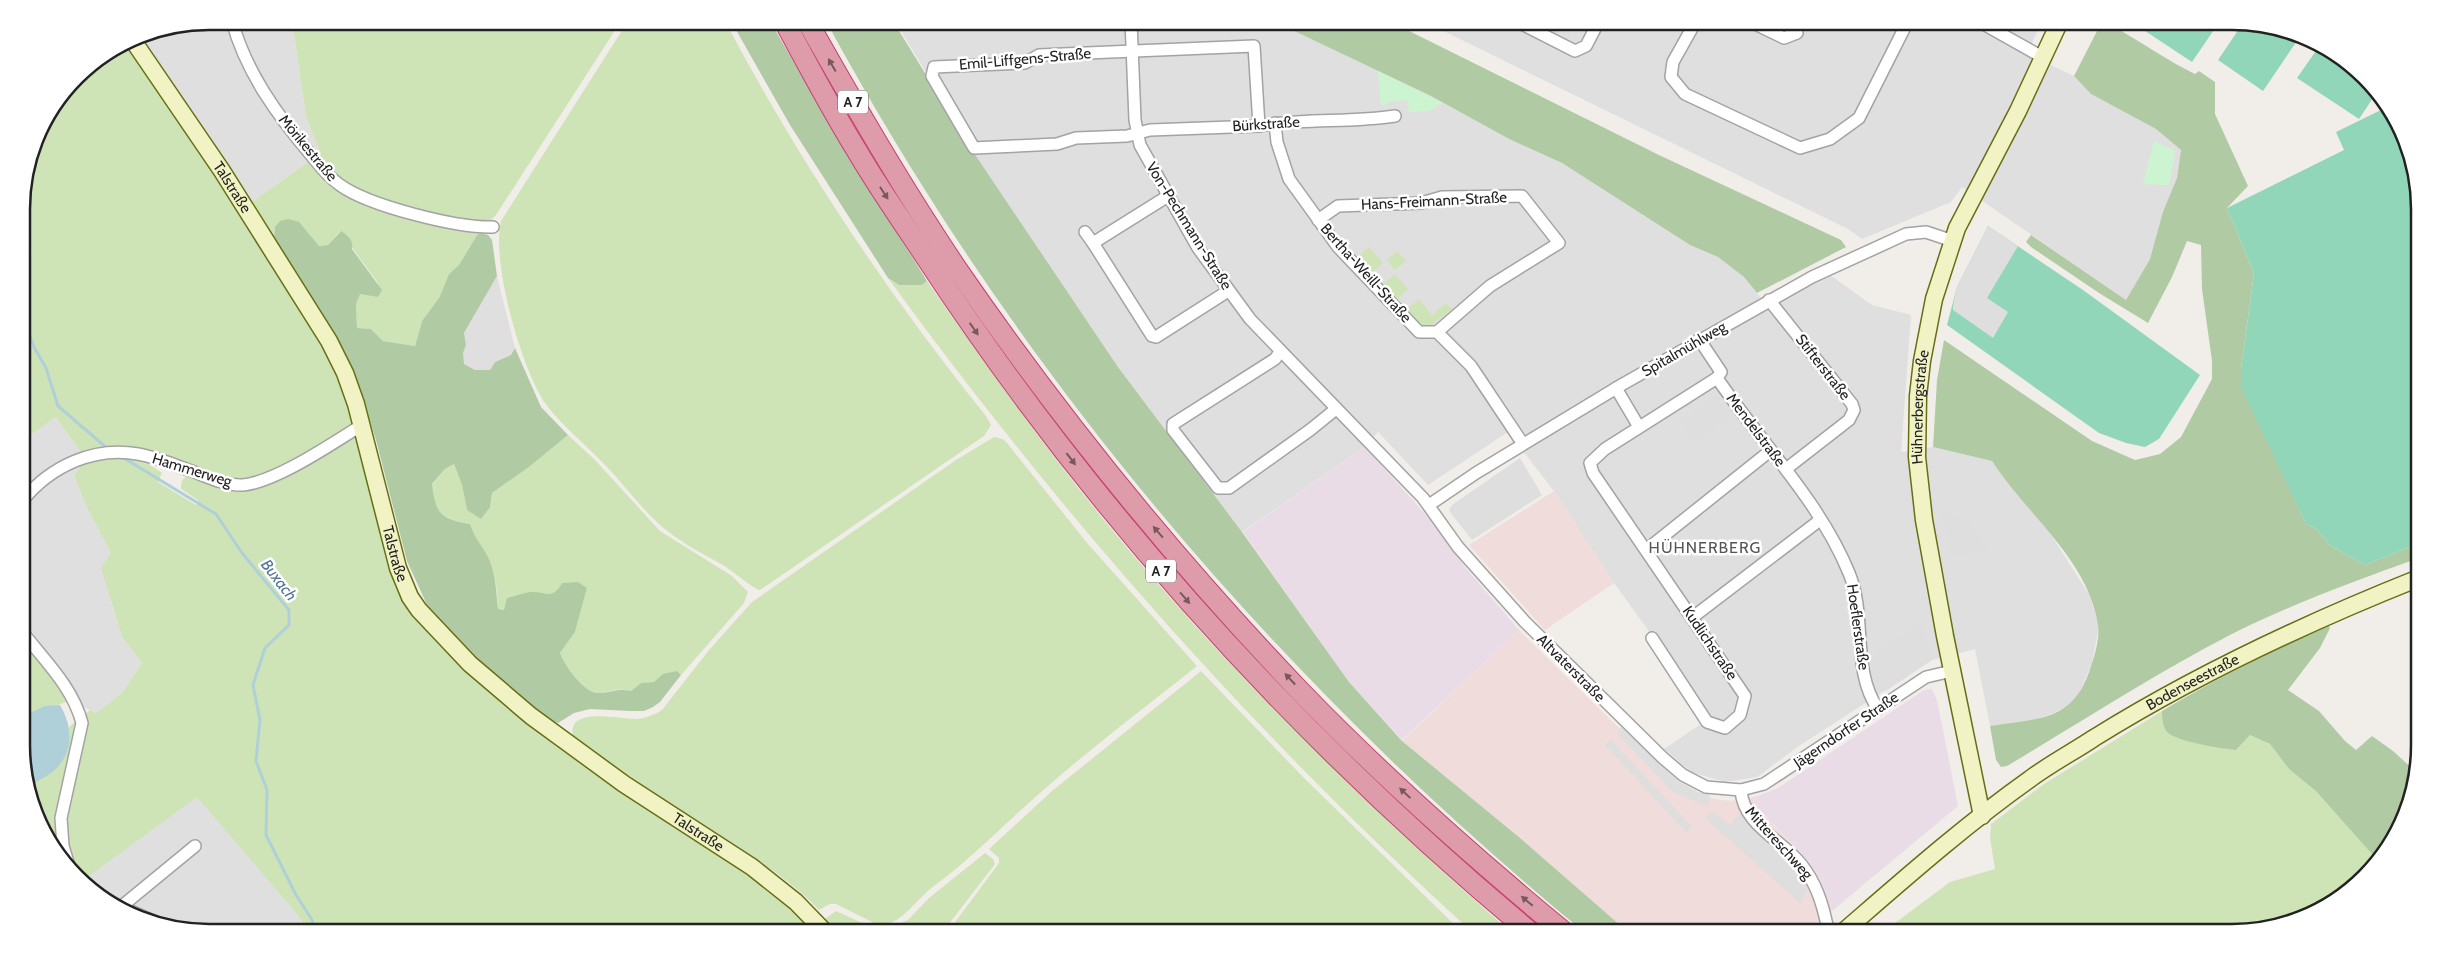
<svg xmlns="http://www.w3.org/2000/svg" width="2441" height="954" viewBox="0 0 2441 954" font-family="Cabin,sans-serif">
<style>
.residential{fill:#e0dfdf}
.commercial{fill:#efdcdb}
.industrial{fill:#e9dce7}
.grass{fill:#cee4b6}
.forest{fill:#b0cba3}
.park{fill:#cdf4d0}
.pitch{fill:#92d6ba}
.parking{fill:#dedede}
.water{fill:#b0d0d9}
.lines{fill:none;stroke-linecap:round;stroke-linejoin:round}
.stream{stroke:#b0d0d9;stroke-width:3}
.street-casing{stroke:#a3a3a3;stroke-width:14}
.secondary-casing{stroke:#676f13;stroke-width:19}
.highway-casing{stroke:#c73e70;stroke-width:22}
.street{stroke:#fff;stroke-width:11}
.secondary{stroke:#f2f3c5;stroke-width:16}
.highway{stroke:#de9ba9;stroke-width:20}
.oneway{fill:#77585f}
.labels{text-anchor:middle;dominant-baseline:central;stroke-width:5;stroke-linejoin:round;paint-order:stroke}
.shield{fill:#fff;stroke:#646464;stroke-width:1}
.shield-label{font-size:14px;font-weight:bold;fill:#222}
.street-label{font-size:15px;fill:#222;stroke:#fff}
.neighbourhood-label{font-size:16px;letter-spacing:1px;fill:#555;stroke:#fff}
.water-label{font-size:16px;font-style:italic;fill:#517698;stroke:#fff}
.rim{fill:none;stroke:#222;stroke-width:2.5}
</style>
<rect width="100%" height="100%" fill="#f1eeea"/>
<g class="residential">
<path d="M209,21H292L306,117L320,153L252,202L141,35Z"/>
<path d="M895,21H1273L1431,96L1509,139L1562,163L1690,245L1718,257L1744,277L1767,306L1830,275L1872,305L1911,315L1901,452L1933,447L1992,461L2005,480L2050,533L2090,596L2099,627L2092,663L2078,696L2069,706L2051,714L2032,721L1990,726L1975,649L1932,660L1799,746L1757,777L1725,782L1691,772L1664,749L1711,717L1614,583L1554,491L1508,432L1428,485L1378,432L1365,447L1242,532L1118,367L976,156Z"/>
<path d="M1423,21H2042L2027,54L2074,76L2091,94L2156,129L2181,150L2177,178L2150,259L2126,300L1962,187L1951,202L1862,239L1848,229Z"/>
<path d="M497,276L515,348L511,355L495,362L490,370H475L463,364V353L466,345L464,333Z"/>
<path d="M56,417L80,451L83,462L74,476L88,510L111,553V602L122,637L142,663L122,693L96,713L70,700L24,644L23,440Z"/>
<path d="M197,796L297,914L309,933H209L148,923L104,901L77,877H86Z"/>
</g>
<g class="commercial">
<path d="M1554,491L1614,583L1545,630L1469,545Z"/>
<path d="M1519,630L1666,774L1700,795L1720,800L1739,801L1758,796V809L1816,869L1833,910L1806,932H1628L1520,838L1402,741Z"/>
</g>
<g class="industrial">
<path d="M1365,447L1435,525L1465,567L1519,630L1402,740L1349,682L1243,532Z"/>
<path d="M1932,689L1937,700L1958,806L1833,910L1816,869L1758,808V796L1778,788L1924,690Z"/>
</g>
<g class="grass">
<path d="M292,21H621L496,215L489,222L456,221L353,191L315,157L320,153L306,117Z"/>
<path d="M628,21H725C799,161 887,293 986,416L991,425L984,436L760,590C755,590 731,570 723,565C701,553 678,541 659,524C638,505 621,480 600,460C582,441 560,424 545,403C521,368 491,261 501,221Z"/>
<path d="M128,41C178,115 228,190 276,265C306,312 345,363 354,420L352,426L327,441L271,472L249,480L226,479L150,452L130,451L162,473L158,482L196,505L198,500L181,489C181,483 182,477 189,475C202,480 218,487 232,489C267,493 322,454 351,437L359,436L400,585C418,626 453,655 486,684C531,724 579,761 630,794C695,837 764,875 818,933H309L297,914L197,797L86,878L76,876C65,849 62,814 74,786L62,789C56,814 54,838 63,862C48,839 35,824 34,796L29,793L25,778L35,783C57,769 72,755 69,727L90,710L96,713L122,693L142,663L122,637L101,568L111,553L88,510L74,476L83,462L80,451L56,417L23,440L22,196L40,126L85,68Z"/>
<path d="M312,159L333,183L481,233L477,235L459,265L449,274L439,298L422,321L415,346L383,341L371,329L357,328L356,303L360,293L378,297V283L340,231L328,245L319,246L309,235L275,227L274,237L252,202Z"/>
<path d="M1369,247L1383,263L1371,273L1357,257Z"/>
<path d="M1397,251L1406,261L1395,270L1387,260Z"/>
<path d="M1395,274L1408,289L1396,300L1382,285Z"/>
<path d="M888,278L899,285H922L927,281C987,366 1047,452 1114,532C1235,678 1370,809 1512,933H1473C1256,736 1060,515 888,278Z"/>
<path d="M1419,299L1432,315L1446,303L1452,309L1426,329L1407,309Z"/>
<path d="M568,435L595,460L660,531L732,576L748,592L744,603L681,675L677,671L654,682L641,683L631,691C614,688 615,691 600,693C585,695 565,666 560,653L575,632L587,588L558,591L548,596L532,592L504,610L498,609C497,592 496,570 487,555C481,544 474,537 470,524C440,519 436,514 432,485L445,469L454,464L462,485L467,510L490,507L492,493L529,467Z"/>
<path d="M994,437L1003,439L1007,443L1088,544L1197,666C1147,706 1096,744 1048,786C1009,819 975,856 934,886C917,898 898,930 876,924L836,904H830L819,910C789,879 752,856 716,832C668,801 619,771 573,737C566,705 621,720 637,719C646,718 654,715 662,710L709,650L752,602L956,460Z"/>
<path d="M24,644L70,700C56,708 40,706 24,715Z"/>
<path d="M1201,671L1304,778L1463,933H947L999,863V858L989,849L1052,791Z"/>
<path d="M2162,711C2162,720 2162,730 2171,735C2183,742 2221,749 2236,750L2250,735L2270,744L2289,769L2316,790L2379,862L2346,894L2293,923L2244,932H1883L1950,882L1995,869L1990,838L1991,824L2044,784Z"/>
<path d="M985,853L993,859L995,864L942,933H837L825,919L836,911L873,928L889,930L909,919L929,898Z"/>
</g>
<g class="forest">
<path d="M731,21H770L833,130L927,281L922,285H899L888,278L790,125Z"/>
<path d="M826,21H893L976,156L1118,367L1242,532L1349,682L1402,741L1520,838L1628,932H1584C1276,679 1016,372 826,21Z"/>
<path d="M1273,21H1389L1659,155L1841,240L1846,247L1757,293L1744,277L1718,257L1690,245L1562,163L1509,139L1431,96Z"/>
<path d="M2111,25C2140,41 2166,60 2195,74L2199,71L2215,82V114L2248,186L2227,208L2254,273L2241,369L2271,447L2306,524L2315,528L2331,546L2365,565L2419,543V558C2355,581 2291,604 2230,635C2153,675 2081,722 2007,766L2001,767L1996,760L1990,726C2040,718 2074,722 2091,666C2095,655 2100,637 2098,625C2088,559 2026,514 1992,461L1933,447L1937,380L1944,340L2092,441L2135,460L2160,454L2181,437L2212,379V361L2202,289L2201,245L2187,241L2172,277L2148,323L2099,293L2031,247L2026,242L2031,235L2126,300L2150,259L2163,212L2177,178L2181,150L2156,129L2091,94L2074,76L2097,31Z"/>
<path d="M289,219L299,222L319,246L328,245L341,231C347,235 354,240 352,249L382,290L378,297L360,294L356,304L357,328L371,329L383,341L415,346L422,321L439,298L449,274L459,265L477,235L481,233L488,235L492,240L497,276L464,333L466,345L463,353L464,364L475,370H490L495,362L511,355L515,348L541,407L568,435L529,467L492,493L490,507L481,519L467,510L462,485L454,464L445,469L432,484C436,514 440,519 470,524C474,537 481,544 487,555C496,570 496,592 498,609L504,610L507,598C515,596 523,593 531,592C546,591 552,601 562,583L578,582L587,588L575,632L560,653C565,666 585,695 600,693C615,692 614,688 631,691L641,683L654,682L663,674L677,671L681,675L660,702L653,707L644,711H630L590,709L574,713L558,723L551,721L470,653L428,607L407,561L376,440L355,376L326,321L274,237L275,227L280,221Z"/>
<path d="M2328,625L2330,628L2320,648L2288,690L2319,711L2345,741L2356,750L2372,736L2393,751L2415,771L2410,806L2379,862L2316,791L2289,769L2270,744L2250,735L2236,750C2221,749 2183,742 2171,735C2162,730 2162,720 2162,711C2215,679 2272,652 2328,625Z"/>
</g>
<g class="park">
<path d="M1378,71L1443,103L1429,111L1409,112L1407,100L1393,101L1381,106Z"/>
<path d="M2154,141L2175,151L2169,185L2143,184Z"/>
</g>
<g class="pitch">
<path d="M2130,21H2220L2192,62Z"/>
<path d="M2243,23L2293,31L2301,35L2263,91L2218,60Z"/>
<path d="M2320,45L2337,53L2373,85L2377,92L2359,119L2297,78Z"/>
<path d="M2387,107L2405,137L2418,184L2419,543L2365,565L2331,546L2315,528L2306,524L2242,389L2241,369L2254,273L2227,208L2344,150L2336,132Z"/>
<path d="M1988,226L2083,290L2200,375L2159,439L2145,447L2126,443L2099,433L1947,325L1957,287Z"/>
</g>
<g class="parking">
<path d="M1988,226L2018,246L1987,298L2008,312L1993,338L1953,310V306L1957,287Z"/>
<path d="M1716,395L1731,416L1695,442L1680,420Z"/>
<path d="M1520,458L1542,495L1472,540L1453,516L1449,510L1452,505Z"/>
<path d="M1941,510L1967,519L1989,553L1983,552L1952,558Z"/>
<path d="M1922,620L1932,660L1886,691H1877L1873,682L1870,658Z"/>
<path d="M1621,727L1680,782L1698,792L1710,795L1708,806L1673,792L1617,733Z"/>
<path d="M1611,740L1692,827L1686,832L1605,745Z"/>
<path d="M1712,811L1729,825L1741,813L1804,878L1807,889L1801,904L1705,818Z"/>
</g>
<path class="water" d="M60,705C73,727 74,751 55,770C49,775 41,779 35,783L25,778L24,715L45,706Z"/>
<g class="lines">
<g class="stream">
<path d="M22,316L34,347L46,368L58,406L108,449"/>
<path d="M122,457L216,514L242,553L289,610V625L265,648L253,685L260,720L256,761L267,790L266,835L296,895L311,918L317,933"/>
</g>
<g class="street-casing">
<g id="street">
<path d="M232,21C246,72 277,115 311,155C320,166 328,177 340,185C369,206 457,228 493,227"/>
<path d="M1131,21L1135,120L1140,145L1198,248L1250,319L1423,498L1458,547L1525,622L1663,758L1683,775L1706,787L1741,790L1764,784L1926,677L1952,671"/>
<path d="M1516,21L1575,51L1586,46L1599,21"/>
<path d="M1696,21L1673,62L1671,77L1685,94L1800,148L1830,139L1859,118L1908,21"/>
<path d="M1749,21L1784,38L1797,33"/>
<path d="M1978,21L2044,58"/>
<path d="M1275,123L1277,142L1289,179L1338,247L1419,332H1437L1471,366L1523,444"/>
<path d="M1259,126L1254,46L1039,55L1025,63L934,67L932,76L974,148L1057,144L1076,138L1127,136L1150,130L1259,126C1304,118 1350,123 1395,116"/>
<path d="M1318,220L1338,206L1421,203L1442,197L1522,196L1559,243L1490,286L1437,332"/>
<path d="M1085,232L1093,243L1168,196"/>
<path d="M1093,243L1152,336L1156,337L1228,291"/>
<path d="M1769,300L1852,404L1854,410L1849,420L1786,469"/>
<path d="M1699,339L1721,372L1717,378C1761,443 1819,500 1849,573C1867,616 1851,670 1878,709"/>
<path d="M1280,352L1275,359L1173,424V430L1218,488H1229L1310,430L1336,409"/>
<path d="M1616,388L1639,427"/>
<path d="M23,500C51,466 94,446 138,454C155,457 172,464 189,470C206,476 225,486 243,485C276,482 333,443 362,425"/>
<path d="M1429,505L1476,473L1623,384L1812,277L1906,234L1926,232L1953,241"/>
<path d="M1646,550L1770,451"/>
<path d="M1693,617L1820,520"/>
<path d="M24,634C46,662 73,688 82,723L61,818L63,846L71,872"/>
<path d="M1652,638L1707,722L1725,728L1740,715L1745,696L1593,473L1590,463L1605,449L1717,378"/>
<path d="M1741,790C1743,825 1782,840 1801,864C1816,883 1822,902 1827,925"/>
<path d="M101,898L162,925"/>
<path d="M122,906L195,846"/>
</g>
</g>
<g class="secondary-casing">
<g id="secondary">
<path id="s1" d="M132,39L222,171L329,341L345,373L356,404L398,568L410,597L419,610L470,664L531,716L624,784L752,867L796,902L826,933"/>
<path id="s2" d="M1982,816L1945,636L1924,520L1917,457L1918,396L1922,361L1934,299L1957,228L2018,111L2060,21"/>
<path id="s3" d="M1843,932C1903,880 1965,825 2030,779C2050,764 2073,752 2094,738C2197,674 2306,623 2419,578"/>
</g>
</g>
<g class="highway-casing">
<g id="highway">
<path d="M784,21C808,65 831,109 857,151C878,187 902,221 925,256C1092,511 1297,737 1530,932"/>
<path d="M807,21C855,106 904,191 959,272C1061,420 1175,560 1299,690C1382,776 1472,856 1564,932"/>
</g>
</g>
<use href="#street" class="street"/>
<use href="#secondary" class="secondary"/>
<use href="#highway" class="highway"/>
</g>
<defs><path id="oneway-solid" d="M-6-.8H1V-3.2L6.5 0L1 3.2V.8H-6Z" transform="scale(1.25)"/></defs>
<g class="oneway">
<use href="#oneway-solid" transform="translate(832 65) rotate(-120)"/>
<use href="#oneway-solid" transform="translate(884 193) rotate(57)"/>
<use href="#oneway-solid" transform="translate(974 329) rotate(55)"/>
<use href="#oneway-solid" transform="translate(1071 459) rotate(52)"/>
<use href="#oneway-solid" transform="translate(1158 532) rotate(-131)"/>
<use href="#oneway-solid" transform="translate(1185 598) rotate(49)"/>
<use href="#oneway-solid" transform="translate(1290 679) rotate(-133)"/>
<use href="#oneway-solid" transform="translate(1405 793) rotate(-137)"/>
<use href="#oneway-solid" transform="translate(1527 901) rotate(-140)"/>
</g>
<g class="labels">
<g class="shield">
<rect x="838" y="90.5" width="30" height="23" rx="4"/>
<rect x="1146" y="559.5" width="30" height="23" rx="4"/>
</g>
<g class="shield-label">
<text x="853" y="102">A 7</text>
<text x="1161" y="571">A 7</text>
</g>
<g class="street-label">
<text transform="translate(1025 59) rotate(-5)">Emil-Liffgens-Straße</text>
<text transform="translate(1266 124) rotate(-4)">Bürkstraße</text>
<text transform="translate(308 148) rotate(50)">Mörikestraße</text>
<text stroke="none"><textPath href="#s1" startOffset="179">Talstraße</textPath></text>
<text transform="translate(1434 201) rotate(-3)">Hans-Freimann-Straße</text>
<text transform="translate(1189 226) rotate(58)">Von-Pechmann-Straße</text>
<text transform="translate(1366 273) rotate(48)">Bertha-Weill-Straße</text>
<text transform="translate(1684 349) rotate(-30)">Spitalmühlweg</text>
<text transform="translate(1823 367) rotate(52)">Stifterstraße</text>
<text stroke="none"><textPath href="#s2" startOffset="415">Hühnerbergstraße</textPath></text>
<text transform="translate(1756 430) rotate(53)">Mendelstraße</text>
<text transform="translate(192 470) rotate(17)">Hammerweg</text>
<text stroke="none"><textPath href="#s1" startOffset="584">Talstraße</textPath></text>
<text transform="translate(1858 627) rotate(82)">Hoeflerstraße</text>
<text transform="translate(1710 643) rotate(56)">Kudlichstraße</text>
<text transform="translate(1571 668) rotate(45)">Altvaterstraße</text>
<text stroke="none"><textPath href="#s3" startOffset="431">Bodenseestraße</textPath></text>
<text transform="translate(1846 730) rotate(-34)">Jägerndorfer Straße</text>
<text stroke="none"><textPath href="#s1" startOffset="1004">Talstraße</textPath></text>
<text transform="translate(1779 843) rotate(48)">Mittereschweg</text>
</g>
<g class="neighbourhood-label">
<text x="1705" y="547">HÜHNERBERG</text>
</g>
<g class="water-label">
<text transform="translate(279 580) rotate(52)">Buxach</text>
</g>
</g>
<path d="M0 0H2441V954H0ZM209 30H2232A179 179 0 0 1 2411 209V745A179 179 0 0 1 2232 924H209A179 179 0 0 1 30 745V209A179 179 0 0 1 209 30Z" fill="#fff" fill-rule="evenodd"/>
<path class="rim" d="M209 30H2232A179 179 0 0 1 2411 209V745A179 179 0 0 1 2232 924H209A179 179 0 0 1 30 745V209A179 179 0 0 1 209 30Z"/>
</svg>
